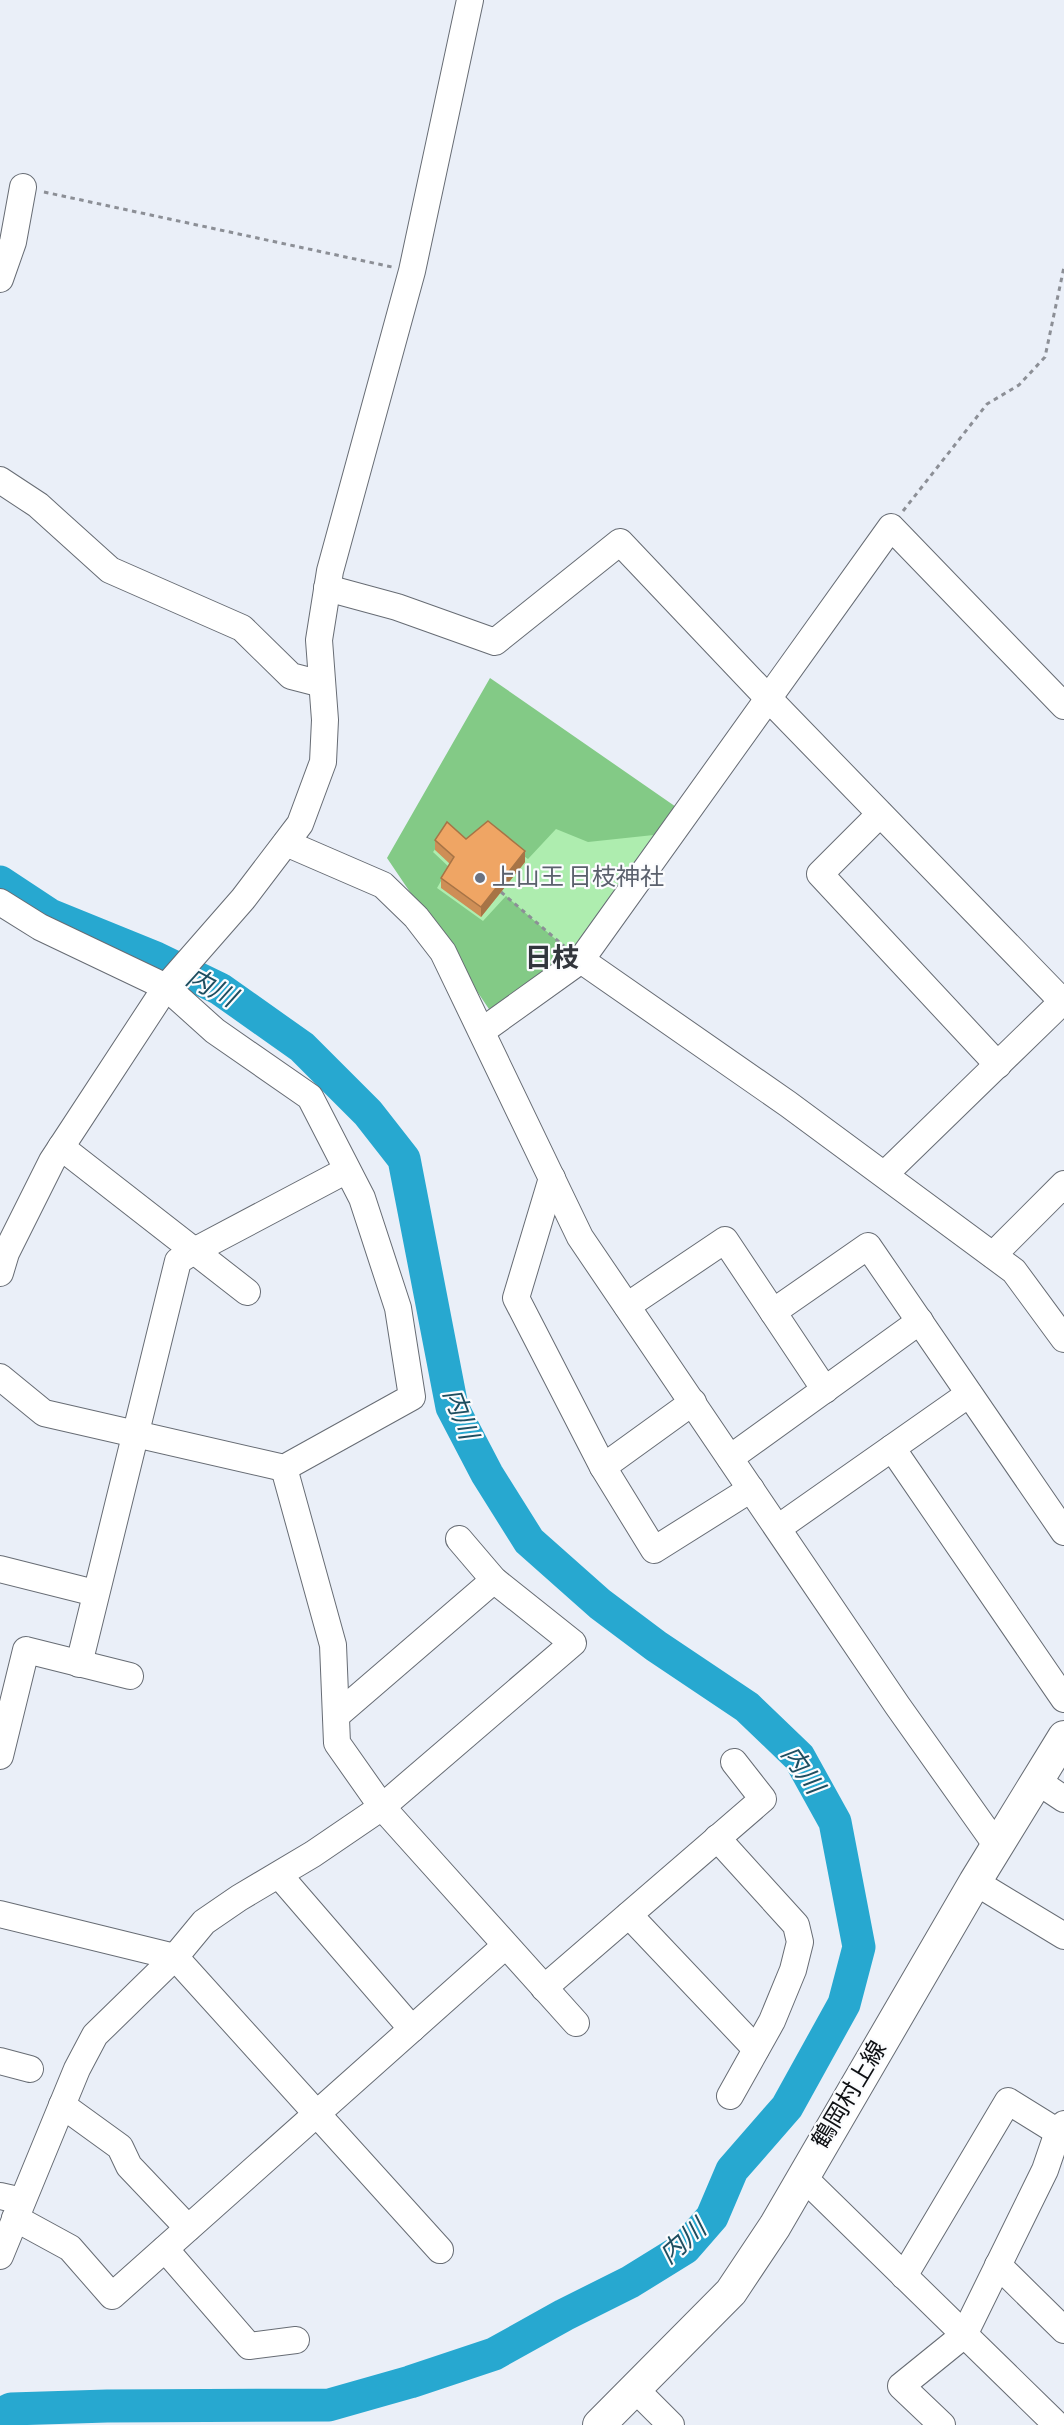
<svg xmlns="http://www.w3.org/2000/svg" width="1064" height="2425" viewBox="0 0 1064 2425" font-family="'Alegreya Sans','Noto Sans JP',sans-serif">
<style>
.green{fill:#aeedaf}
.forest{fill:#83ca86}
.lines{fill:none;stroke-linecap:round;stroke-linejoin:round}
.river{stroke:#27a8d0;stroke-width:33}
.minor-casing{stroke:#676c74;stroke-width:28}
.major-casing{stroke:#676c74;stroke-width:34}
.path{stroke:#8c8f96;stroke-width:3;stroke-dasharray:4.5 4.5;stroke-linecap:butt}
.minor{stroke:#fff;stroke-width:26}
.major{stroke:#fff;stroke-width:32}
.wall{fill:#ce8e56}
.shaded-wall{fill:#a77446}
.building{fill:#efa564;stroke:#a77446;stroke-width:1.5}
.worship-dot{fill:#6b7280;stroke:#fbfcfe;stroke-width:2}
.labels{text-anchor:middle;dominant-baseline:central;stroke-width:4.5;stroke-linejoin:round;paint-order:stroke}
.worship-label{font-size:24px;fill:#5b616d;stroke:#fbfcfe;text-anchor:start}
.street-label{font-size:24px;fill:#0f1114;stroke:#fbfcfe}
.water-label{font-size:26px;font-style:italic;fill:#1d4e60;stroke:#fbfcfe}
.quarter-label{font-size:27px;font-weight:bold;fill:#32363d;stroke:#fbfcfe}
</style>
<rect width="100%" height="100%" fill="#eaeff8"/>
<path class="green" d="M493,689L672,813L571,960L495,1005L392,856Z"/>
<path class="forest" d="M490,678L679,809L663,834L588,842L556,829L528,859L485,829L464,847L447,833L433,852L449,867L437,888L483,921L506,896L569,951L493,1015L387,858Z"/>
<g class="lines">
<path class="river" d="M0,882L50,915L156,958L220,989L302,1047L368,1113L404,1159L452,1407L487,1474L529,1541L600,1604L656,1646L747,1707L799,1757L835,1822L859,1947L844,2004L787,2107L732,2170L712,2217L685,2248L630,2282L564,2315L494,2354L410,2382L329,2405L107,2406L11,2409L0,2414"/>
<g class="minor-casing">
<g id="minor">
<path d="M0,279L13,242L23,187"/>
<path d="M0,480L38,505L110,570L242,628L291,676L322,684"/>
<path d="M327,588L397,607L495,642L620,542L768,698L1064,1003"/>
<path d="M880,814L820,874L998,1065"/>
<path d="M286,843L383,885L416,917L443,952L580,1237L897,1705L997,1846"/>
<path d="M0,902L40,927L166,987L215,1031L310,1097L362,1198L398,1308L412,1397L284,1468L44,1413L0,1377"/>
<path d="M581,960L788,1104L1014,1271L1064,1339"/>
<path d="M482,1031L581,960L891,527L1064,706"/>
<path d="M61,1147L247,1292"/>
<path d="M885,1174L1064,1000"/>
<path d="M552,1178L516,1298L603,1467L654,1550L751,1489"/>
<path d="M993,1255L1064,1184"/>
<path d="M0,1273L6,1253L52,1161L166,987L243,899L300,824L323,762L325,720L319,640L330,571L412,271L470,0"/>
<path d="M627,1306L725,1240L825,1390"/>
<path d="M773,1312L868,1246L1064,1532"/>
<path d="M892,1448L1064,1699"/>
<path d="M730,1458L920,1321"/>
<path d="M603,1467L693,1402"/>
<path d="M284,1468L333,1645L337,1743L382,1807L576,2023"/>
<path d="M778,1528L969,1394"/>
<path d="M0,1569L95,1593"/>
<path d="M79,1664L178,1261L194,1251L347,1170"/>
<path d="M336,1716L494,1580"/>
<path d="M0,1756L26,1650L130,1676"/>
<path d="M1037,1781L1064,1799"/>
<path d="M717,1838L796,1925L800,1942L793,1970L772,2021L730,2096"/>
<path d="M279,1875L412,2029"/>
<path d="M975,1882L1064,1936"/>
<path d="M0,1914L175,1957L440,2250"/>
<path d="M629,1915L756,2049"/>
<path d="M544,1988L763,1799L734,1762"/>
<path d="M0,2061L30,2069"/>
<path d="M62,2105L120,2147L129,2166L188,2228"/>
<path d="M802,2176L1057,2425"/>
<path d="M0,2196L22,2201"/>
<path d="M15,2218L70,2248L112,2296L505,1946"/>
<path d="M165,2249L249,2346L296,2340"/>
<path d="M0,2256L77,2069L95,2035L175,1957L204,1922L239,1898L313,1854L382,1807L573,1643L494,1580L459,1539"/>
<path d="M998,2265L1064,2330"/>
<path d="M904,2276L1008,2101L1058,2132"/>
<path d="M634,2388L671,2425"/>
<path d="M942,2425L901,2386L964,2335L1045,2170L1058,2132L1064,2124"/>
</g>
</g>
<g class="major-casing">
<path id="major" d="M599,2425L731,2292L775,2226L975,1882L1064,1737"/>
</g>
<g class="path">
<path d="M44,192L392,267"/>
<path d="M903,511L987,404L1019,385L1045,357L1064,267"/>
<path d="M501,892L564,946"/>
</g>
<use href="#minor" class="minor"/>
<use href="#major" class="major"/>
</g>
<path class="wall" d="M466,839L525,862L481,917L441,888V878L450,864L435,850V840Z"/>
<path class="shaded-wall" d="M525,851V862L481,917V907Z"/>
<path class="building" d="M488,821L525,851L481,907L441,878L454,857L435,840L447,822L466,839Z"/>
<circle class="worship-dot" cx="480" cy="878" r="6"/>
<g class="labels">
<g class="worship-label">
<text x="492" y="878">上山王 日枝神社</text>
</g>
<g class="street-label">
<text transform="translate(850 2095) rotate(-59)">鶴岡村上線</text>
</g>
<g class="water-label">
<text transform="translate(211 988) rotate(28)">内川</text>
<text transform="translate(460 1414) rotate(69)">内川</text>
<text transform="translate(802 1770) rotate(55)">内川</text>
<text transform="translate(683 2242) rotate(-41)">内川</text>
</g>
<g class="quarter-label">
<text x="552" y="958">日枝</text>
</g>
</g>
</svg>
